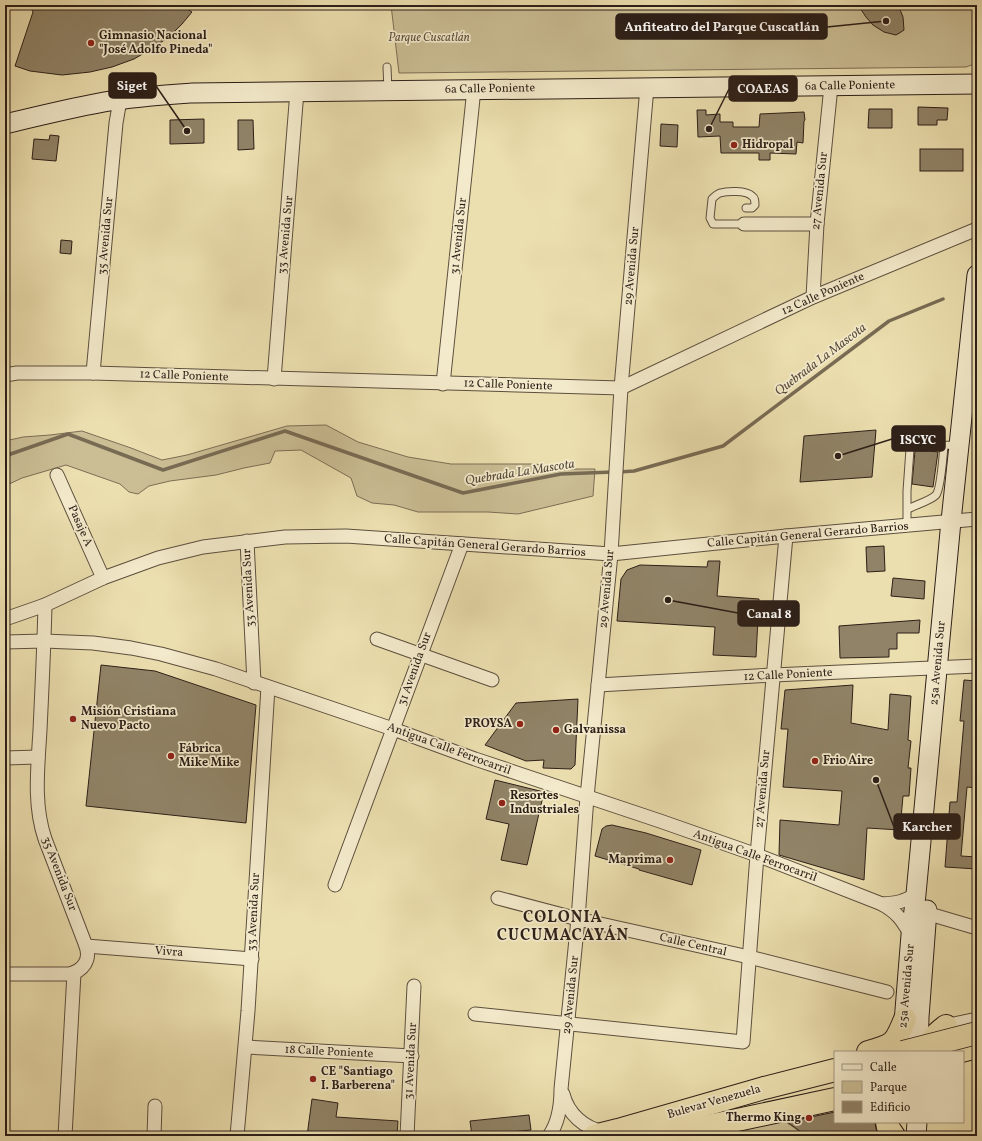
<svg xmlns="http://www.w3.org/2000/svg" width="982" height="1141" viewBox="0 0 982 1141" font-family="Vollkorn,serif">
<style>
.green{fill:#cbbe95;stroke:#7c6e56}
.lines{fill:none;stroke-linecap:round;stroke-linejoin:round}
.stream{stroke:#786b54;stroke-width:3.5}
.building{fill:#908367;stroke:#2c1f18}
.lane-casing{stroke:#5c4f3e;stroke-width:9}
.street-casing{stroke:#5c4f3e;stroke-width:15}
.secondary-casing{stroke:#2c1f18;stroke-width:21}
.highway-casing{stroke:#2c1f18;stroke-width:24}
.lane{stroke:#f3eacb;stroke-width:7}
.street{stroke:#f3eacb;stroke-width:13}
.secondary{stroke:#f3eacb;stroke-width:19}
.highway{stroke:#ecdfaf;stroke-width:22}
.highway-bridge-casing{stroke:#2c1f18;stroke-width:24;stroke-linecap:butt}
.highway-bridge{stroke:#ecdfaf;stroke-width:22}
.poi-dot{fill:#8f2418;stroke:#f3eacb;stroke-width:1.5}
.labels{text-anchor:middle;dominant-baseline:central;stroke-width:3.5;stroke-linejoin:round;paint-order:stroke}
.poi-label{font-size:12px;font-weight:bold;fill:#2c1f18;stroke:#f3eacb;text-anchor:start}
.park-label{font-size:12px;font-style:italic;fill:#5c4f3e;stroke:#f3eacb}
.street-label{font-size:12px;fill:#2c1f18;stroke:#f3eacb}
.water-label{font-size:13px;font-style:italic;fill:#584b3b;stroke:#f3eacb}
.district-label{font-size:16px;font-weight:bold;letter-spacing:1px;fill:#2c1f18;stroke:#f3eacb}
.leader{fill:none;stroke:#2c1f18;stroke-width:1.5}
.callout-dot{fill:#2c1f18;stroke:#f3eacb;stroke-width:1.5}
.callout{fill:#2c1f18;stroke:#2c1f18;stroke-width:1.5}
.callout-label{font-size:13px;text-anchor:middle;font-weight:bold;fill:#fff}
</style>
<rect width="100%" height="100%" fill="#ecdfaf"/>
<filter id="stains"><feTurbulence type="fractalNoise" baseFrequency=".005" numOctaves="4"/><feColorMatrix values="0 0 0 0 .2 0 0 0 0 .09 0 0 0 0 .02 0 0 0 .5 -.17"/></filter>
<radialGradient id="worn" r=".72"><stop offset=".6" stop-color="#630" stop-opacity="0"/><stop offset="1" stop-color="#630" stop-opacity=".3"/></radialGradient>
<g class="green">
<path d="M391,5H977V63L966,67L399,73Z"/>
<path d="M326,425L358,442L408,457L451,464H535L567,469H595L593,496L518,514L488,512H418L394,505L372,503L357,496L351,478L301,450L275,451L270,463L244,468L216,475L170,481L149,486L138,494L129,492L120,484L66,465L22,478L5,486V441L23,437L50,435L82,431L131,448L162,460L187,455L287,426Z"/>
<path d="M776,1115L806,1136H690Z"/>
</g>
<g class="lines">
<g class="stream">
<path d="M5,456L68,434L163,470L285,431L463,493L561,474L613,472"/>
<path d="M619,472L634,471L723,446L889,321L943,299"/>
</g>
</g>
<g class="building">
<path d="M30,5H181L192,12L182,24L170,36L153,48L134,59L112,67L90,72L62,75L30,71L15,66L33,12Z"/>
<path d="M858,5H898L903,17L904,30L901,32L896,35L884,32L873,25L866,17Z"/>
<path d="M918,107L948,108L947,120H937V125H918Z"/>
<path d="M869,109H892V128H868Z"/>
<path d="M697,110H706V115L720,114V122H733V127H759L760,114L804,112L805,120L804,121L803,143L797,142L796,154L770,153V160H759V153H721L720,136L698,137Z"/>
<path d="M204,119V143L170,144V120Z"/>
<path d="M238,120H253L254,149L238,150Z"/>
<path d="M661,124L678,125L677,147L660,146Z"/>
<path d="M50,135L59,136L56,161L32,159L34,139L49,140Z"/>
<rect x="920" y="149" width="43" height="22"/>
<path d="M61,240L72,241L71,254L60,253Z"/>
<path d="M876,430L872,477L800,482L804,436Z"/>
<path d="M915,451H929L938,452L933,487L912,484Z"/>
<path d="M884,546L885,571L867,572L866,547Z"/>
<path d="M708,561H720L717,596L759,599L756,657L713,655L715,627L617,621L621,579L627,570L640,565L707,567Z"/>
<path d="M893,578L925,581L924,599L891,596Z"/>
<path d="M920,620L919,633H897V649H889V657L840,658L839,626Z"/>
<path d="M101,665L155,671L256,705L246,823L86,806Z"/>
<path d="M964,680L977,681V788L967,787L961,856L977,857V869L945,867L950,802H957L964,721H960Z"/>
<path d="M853,685L851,723L888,730L890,694L911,696L908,740L911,741L908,768H911L909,796H903L900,830L867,828L864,880L779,855L780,820L839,825L842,791L783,787L788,729H781L785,690Z"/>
<path d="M578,699L575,765L571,769L543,768L544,760L526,761L485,745L516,703Z"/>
<path d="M495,780L544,792L527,865L501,860L509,824L486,819Z"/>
<path d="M612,825L646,833L701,850L692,885L639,870V869L595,856L602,829L606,826Z"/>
<path d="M312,1099L338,1103L336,1117L398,1121L397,1136H307Z"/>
<path d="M835,1112V1122H875L876,1129L879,1136H807L787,1122Z"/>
<path d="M529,1115L531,1130L472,1136L470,1121Z"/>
</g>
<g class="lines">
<g class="lane-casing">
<g id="lane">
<path d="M387,67L388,90"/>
<path d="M744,224H713L710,218L712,199C714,197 717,194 720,193C727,191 746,190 752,196C755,198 755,201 755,205L752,208H746"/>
<path d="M908,509C915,505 930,501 936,495C941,489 943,455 944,446"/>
<path d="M907,525V491L910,449L911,447L916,446L959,445"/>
</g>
</g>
<g class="street-casing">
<g id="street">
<path d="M744,224H817"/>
<path d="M813,297L817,224L831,86"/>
<path d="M93,373L116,123L120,100"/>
<path d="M5,375L17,373H93L621,388L813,297L977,229"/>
<path d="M274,379L297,91"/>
<path d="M443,384L474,89"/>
<path d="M57,475L103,578"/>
<path d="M247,541L254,683"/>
<path d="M5,619L45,605L103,578L158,558L203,547L285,537L346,536L611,554L786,536L977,519"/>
<path d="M377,639L492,680"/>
<path d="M5,642L44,641L93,643L131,648L161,654L216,669L393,729L475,759L660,821L757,855L882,904C898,913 902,920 911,935"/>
<path d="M598,685L773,675L977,666"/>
<path d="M5,758L38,757"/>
<path d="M335,885L462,544"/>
<path d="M498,898L578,919L749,957L887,992"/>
<path d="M882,904C897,903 904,902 916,894"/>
<path d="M926,913L977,928"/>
<path d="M86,946L252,959"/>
<path d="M5,974H69C83,971 91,960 86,946L45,839C33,804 38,766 40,730C42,688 44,647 45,605"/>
<path d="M475,1014L743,1042L757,855L786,536"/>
<path d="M940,1027L977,1019"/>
<path d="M246,1047L412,1056"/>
<path d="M563,1094C568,1114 584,1128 604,1132"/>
<path d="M65,1136L74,973"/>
<path d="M154,1136L155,1106"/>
<path d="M237,1136L248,1011L268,687"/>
<path d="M407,1136L414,986"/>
<path d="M549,1136C559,1122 561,1106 561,1089L578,919L587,797L611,554L621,388L647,87"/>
</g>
</g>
<g class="secondary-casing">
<g id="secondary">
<path d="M5,124C38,116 71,108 104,102C133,97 163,95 192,93L977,84"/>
<path d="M903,1035L911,935L916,894L951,521L977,275"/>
<path d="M918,1052L919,1017L927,910"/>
<path d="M916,1136L917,1122"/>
</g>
</g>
<g class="highway-casing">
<g id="highway">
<path d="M868,1052C894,1045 895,1044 905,1019"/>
<path d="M933,1052C928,1039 937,1033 946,1026"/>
<path d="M957,1052L977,1047"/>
<path d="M887,1122L888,1127L894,1136"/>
<path d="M655,1133L681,1132L835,1099"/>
<path d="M594,1136L618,1130L764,1088L835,1070"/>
</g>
</g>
<use href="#lane" class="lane"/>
<use href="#street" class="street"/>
<use href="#secondary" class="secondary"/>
<use href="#highway" class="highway"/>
<g class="highway-bridge-casing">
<path id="highway-bridge" d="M903,1052L977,1033"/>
</g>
<use href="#highway-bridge" class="highway-bridge"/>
</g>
<g class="poi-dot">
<circle cx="91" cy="43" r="4"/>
<circle cx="734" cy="145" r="4"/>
<circle cx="73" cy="719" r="4"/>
<circle cx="520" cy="724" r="4"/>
<circle cx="556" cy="730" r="4"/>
<circle cx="171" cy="756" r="4"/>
<circle cx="815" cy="761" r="4"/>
<circle cx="502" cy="803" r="4"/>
<circle cx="670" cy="860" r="4"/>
<circle cx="313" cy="1079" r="4"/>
<circle cx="809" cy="1118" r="4"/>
</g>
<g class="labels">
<g class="poi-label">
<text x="99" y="36">Gimnasio Nacional<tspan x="99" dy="14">"José Adolfo Pineda"</tspan></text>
<text x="742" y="145">Hidropal</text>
<text x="81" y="712">Misión Cristiana<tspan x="81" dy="14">Nuevo Pacto</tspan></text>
<text x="512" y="724" text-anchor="end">PROYSA</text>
<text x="564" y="730">Galvanissa</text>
<text x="179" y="749">Fábrica<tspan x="179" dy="14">Mike Mike</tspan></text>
<text x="823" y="761">Frio Aire</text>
<text x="510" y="796">Resortes<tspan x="510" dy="14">Industriales</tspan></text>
<text x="662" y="860" text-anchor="end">Maprima</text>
<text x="321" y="1072">CE "Santiago<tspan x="321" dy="14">I. Barberena"</tspan></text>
<text x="801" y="1118" text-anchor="end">Thermo King</text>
</g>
<g class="park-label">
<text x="429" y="38">Parque Cuscatlán</text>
</g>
<g class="street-label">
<text transform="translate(850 86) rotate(-1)">6a Calle Poniente</text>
<text transform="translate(490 89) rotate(-1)">6a Calle Poniente</text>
<text transform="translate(820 191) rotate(-84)">27 Avenida Sur</text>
<text transform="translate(286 235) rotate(-85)">33 Avenida Sur</text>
<text transform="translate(106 236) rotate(-85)">35 Avenida Sur</text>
<text transform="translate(459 236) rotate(-84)">31 Avenida Sur</text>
<text transform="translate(632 266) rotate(-85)">29 Avenida Sur</text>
<text transform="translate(823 294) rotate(-24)">12 Calle Poniente</text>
<text transform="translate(184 376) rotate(2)">12 Calle Poniente</text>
<text transform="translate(508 385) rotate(2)">12 Calle Poniente</text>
<text transform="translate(80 526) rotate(66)">Pasaje A</text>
<text transform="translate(808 535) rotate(-5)">Calle Capitán General Gerardo Barrios</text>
<text transform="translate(485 546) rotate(4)">Calle Capitán General Gerardo Barrios</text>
<text transform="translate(249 588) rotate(-93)">33 Avenida Sur</text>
<text transform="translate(607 589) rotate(-85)">29 Avenida Sur</text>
<text transform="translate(938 663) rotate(-85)">25a Avenida Sur</text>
<text transform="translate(415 669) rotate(-70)">31 Avenida Sur</text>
<text transform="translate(788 675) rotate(-3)">12 Calle Poniente</text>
<text transform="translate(449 749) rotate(20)">Antigua Calle Ferrocarril</text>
<text transform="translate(763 789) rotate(-85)">27 Avenida Sur</text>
<text transform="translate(755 856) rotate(20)">Antigua Calle Ferrocarril</text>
<text transform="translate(59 874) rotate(69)">35 Avenida Sur</text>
<text transform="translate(254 912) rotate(-87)">33 Avenida Sur</text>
<text transform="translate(693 945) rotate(13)">Calle Central</text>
<text transform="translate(169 952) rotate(4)">Vivra</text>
<text transform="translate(907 986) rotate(-85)">25a Avenida Sur</text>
<text transform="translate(571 995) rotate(-84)">29 Avenida Sur</text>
<text transform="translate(329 1052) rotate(3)">18 Calle Poniente</text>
<text transform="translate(411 1061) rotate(-87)">31 Avenida Sur</text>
<text transform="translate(714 1102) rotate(-16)">Bulevar Venezuela</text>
</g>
<g class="water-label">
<text transform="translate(821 360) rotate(-37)">Quebrada La Mascota</text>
<text transform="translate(520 473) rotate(-9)">Quebrada La Mascota</text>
</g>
<g class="district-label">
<text x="563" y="918">COLONIA<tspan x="563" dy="18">CUCUMACAYÁN</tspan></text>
</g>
</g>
<path class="leader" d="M886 21L827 27M187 131L156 86M709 129L729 89M838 456L892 439M668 600L738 613M876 780L894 827"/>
<g class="callout-dot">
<circle cx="886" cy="21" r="4"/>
<circle cx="187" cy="131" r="4"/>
<circle cx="709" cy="129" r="4"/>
<circle cx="838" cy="456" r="4"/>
<circle cx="668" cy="600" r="4"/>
<circle cx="876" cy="780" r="4"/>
</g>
<g class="callout">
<rect x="616" y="14" width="211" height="25" rx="4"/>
<rect x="109" y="73" width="47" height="25" rx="4"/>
<rect x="729" y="76" width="68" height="25" rx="4"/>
<rect x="892" y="426" width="53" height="25" rx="4"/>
<rect x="738" y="601" width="61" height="25" rx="4"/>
<rect x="894" y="814" width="66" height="25" rx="4"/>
</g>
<g class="callout-label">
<text x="722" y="31">Anfiteatro del Parque Cuscatlán</text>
<text x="132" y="90">Siget</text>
<text x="763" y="93">COAEAS</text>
<text x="918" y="444">ISCYC</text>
<text x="769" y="618">Canal 8</text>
<text x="927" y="831">Karcher</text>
</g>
<rect width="982" height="1141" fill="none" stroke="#ecdfaf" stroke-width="20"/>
<rect x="6" y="6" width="970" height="1129" fill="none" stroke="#2c1f18" stroke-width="2"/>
<rect x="10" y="10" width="962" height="1121" fill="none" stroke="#2c1f18"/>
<rect x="834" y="1051" width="130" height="72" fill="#f3eacb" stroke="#a39983"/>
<rect x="842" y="1064" width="20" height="6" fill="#f3eacb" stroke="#a39983"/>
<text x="870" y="1071" font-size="12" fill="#2c1f18">Calle</text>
<rect x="842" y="1081" width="20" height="12" fill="#cbbe95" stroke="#a39983"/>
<text x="870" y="1091" font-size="12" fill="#2c1f18">Parque</text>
<rect x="842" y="1101" width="20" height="12" fill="#908367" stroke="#a39983"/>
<text x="870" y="1111" font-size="12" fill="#2c1f18">Edificio</text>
<rect width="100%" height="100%" filter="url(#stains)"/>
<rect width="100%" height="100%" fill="url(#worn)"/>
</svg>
